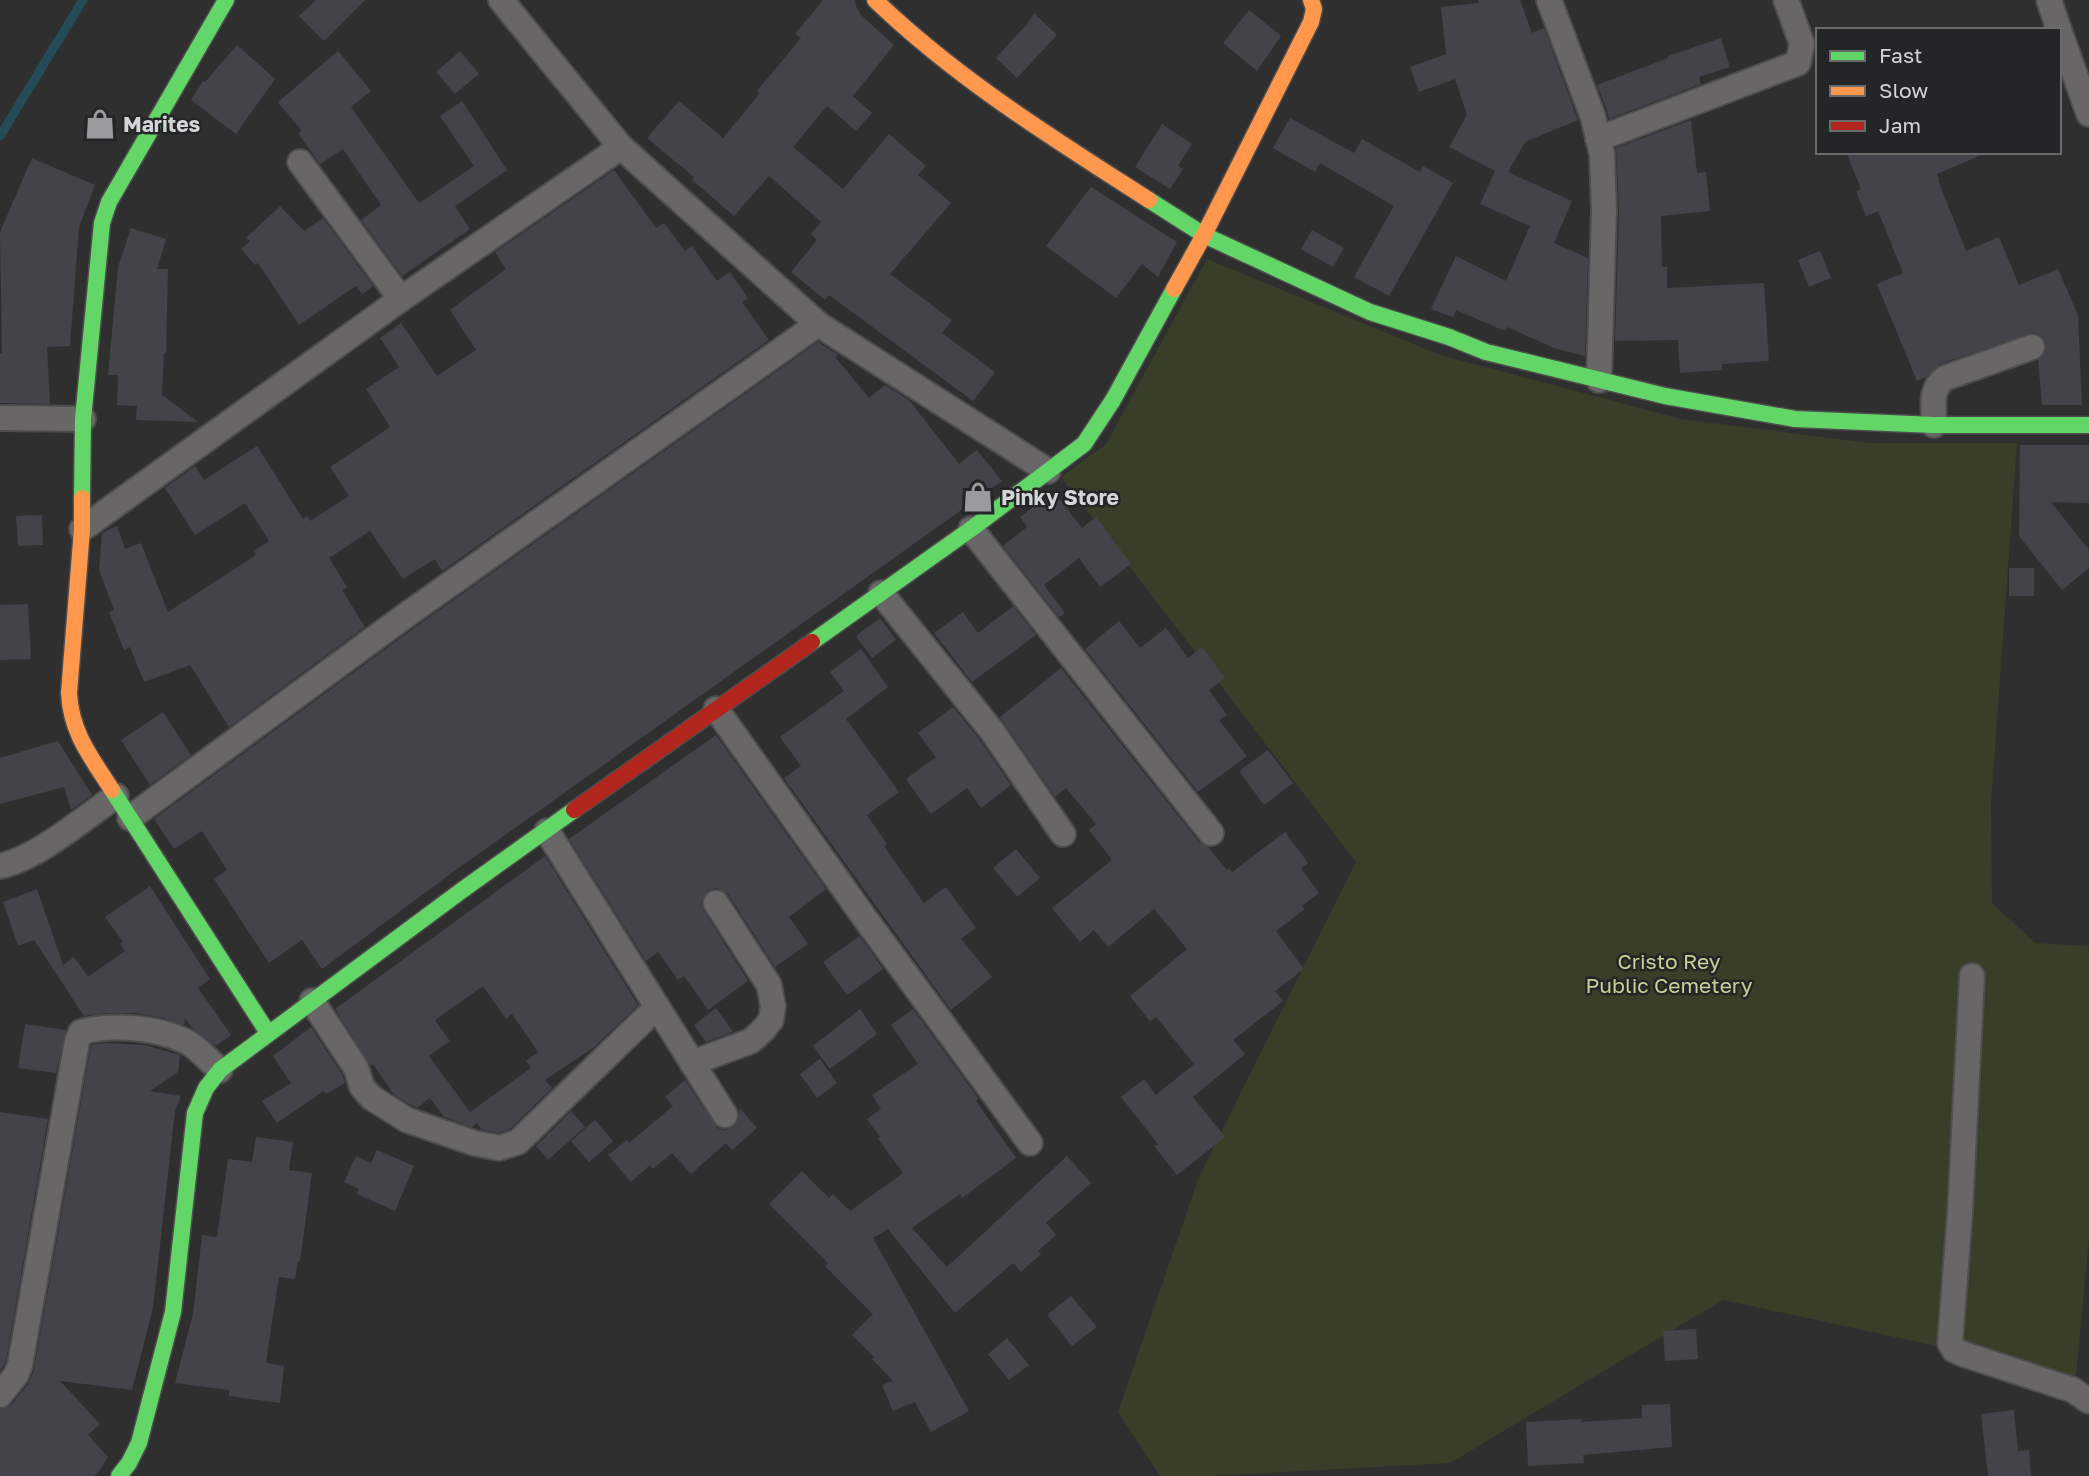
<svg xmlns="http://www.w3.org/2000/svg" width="2089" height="1476" viewBox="0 0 2089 1476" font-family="'Golos Text',sans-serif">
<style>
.green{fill:#393e28}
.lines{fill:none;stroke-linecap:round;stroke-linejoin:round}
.stream{stroke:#244c58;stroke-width:9}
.building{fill:#444349;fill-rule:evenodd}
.street-casing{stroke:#4d4d4e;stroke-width:28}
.fast-casing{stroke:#4d4d4e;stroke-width:19}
.slow-casing{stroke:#4d4d4e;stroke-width:19}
.jam-casing{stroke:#4d4d4e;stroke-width:19}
.street{stroke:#696668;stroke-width:24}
.fast{stroke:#63d668;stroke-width:16}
.slow{stroke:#ff974d;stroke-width:16}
.jam{stroke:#b3261e;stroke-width:16}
.labels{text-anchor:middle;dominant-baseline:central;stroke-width:5;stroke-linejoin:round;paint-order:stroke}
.poi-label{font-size:21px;font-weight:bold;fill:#d4d5d6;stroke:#242527;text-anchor:start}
.park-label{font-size:21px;fill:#c5d396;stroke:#242527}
</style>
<rect width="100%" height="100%" fill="#2f2f30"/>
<path class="green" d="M1207,259L1440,355L1681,419L1870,443H2017L1991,804L1992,903L2035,943L2089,946V1238L2076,1376L1723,1300L1450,1463L1213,1476H1160L1118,1412L1199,1177L1356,862L1061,477L1106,444Z"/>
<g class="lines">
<path class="stream" d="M0,136L83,0"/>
</g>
<g class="building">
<path d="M316,0H365L324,41L299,16Z"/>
<path d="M823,0H855L856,6L861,15L894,45L853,96L872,113L856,131L827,106L793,147L843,189L889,134L926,166L918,175L951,203L890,274L952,320L942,333L995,372L973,401L829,295L825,300L791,272L817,240L811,234L821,222L769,176L734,216L692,180L694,177L647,138L679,101L723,138L760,93L757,91L801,38L795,34Z"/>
<path d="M1478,0H1520L1532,33L1544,28L1578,120L1525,142L1508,172L1572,201L1554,243L1588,258L1585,356L1554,348L1507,327L1505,331L1456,310L1453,317L1431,309L1456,256L1506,281L1530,226L1480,204L1495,171L1449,147L1467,115L1455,79L1419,92L1410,67L1446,54L1441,7L1479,3Z"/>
<path d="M1249,10L1281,36L1257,71L1223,43Z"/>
<path d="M1034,13L1057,35L1017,78L996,58L1027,24Z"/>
<path d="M1721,38L1730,67L1699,77L1701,84L1609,119L1607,110L1597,85L1668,58V56Z"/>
<path d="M237,45L275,79L236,134L191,100L203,81L205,82Z"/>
<path d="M338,51L371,91L351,107L419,203L474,166L440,116L462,101L507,170L455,206L470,229L402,276L361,220L381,205L343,149L320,164L298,133L302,131L278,102Z"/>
<path d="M460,51L479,74L455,94L436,72Z"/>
<path d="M1290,118L1354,153L1362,139L1420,172L1423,166L1453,183L1389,296L1354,277L1394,206L1320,163L1315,172L1273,148Z"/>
<path d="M1691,120L1697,173L1706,172L1710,211L1661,216L1662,267H1667V288L1764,283L1769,361L1722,364V370L1680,373L1678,340L1615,341L1619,210L1616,148Z"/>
<path d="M1162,124L1192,144L1178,166L1183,169L1170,189L1135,167Z"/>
<path d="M1846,152H1988L1937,174L1939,179L1938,180L1966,251L1999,237L2019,285L2058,269L2078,315L2082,405H2042L2038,360L2046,350V343L2042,336L2034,332L1940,364L1926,377L1917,381L1877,284L1903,273L1878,211L1866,216L1856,191L1861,189Z"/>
<path d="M32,158L95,185L79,227L70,346L47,347L50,404L0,403V353H2L0,232Z"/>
<path d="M614,170L656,228L664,223L685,251L692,246L717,281L730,272L748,298L742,302L769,340L442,571L435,559L403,579L370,531L329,558L347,587L342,590L365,627L229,727L190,665L144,682L130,647L124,650L109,612L114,610L99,570L102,533L117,526L125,549L141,543L168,612L256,555L254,551L269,541L245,503L195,535L165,488L195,466L204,480L257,446L303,519L308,516L310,521L349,496L330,467L390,427L366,389L399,367L380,338L401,323L437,376L476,350L450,310L506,269L495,252Z"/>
<path d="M1091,187L1177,242L1158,277L1142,264L1116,298L1046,246Z"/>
<path d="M280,206L304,231L323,218L373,286L362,294L356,286L299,325L258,263L255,265L241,249L250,241L246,238Z"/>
<path d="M131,228L166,239L157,269H168L166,353H164L162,395L198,422L136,420L137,406L117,405L118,375H108L118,267Z"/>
<path d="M1312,230L1344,248L1333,267L1301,249Z"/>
<path d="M1820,251L1831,278L1809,287L1798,260Z"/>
<path d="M818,342L838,355L836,358L869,398L885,385L909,400L959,464L977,450L1002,481L449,875L322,969L302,940L269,963L214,879L227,870L202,831L174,849L154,819L414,628Z"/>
<path d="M2020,445H2089V503L2051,502L2089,550V568L2062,590L2019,536Z"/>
<path d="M1054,492L1082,528L1096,517L1131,564L1100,587L1079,558L1044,585L1065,613L1059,617L1003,546L1027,527L1020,517Z"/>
<path d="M42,515L43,545L18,546L16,516Z"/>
<rect x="2009" y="568" width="25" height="28"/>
<path d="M28,604L31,659L0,660V605Z"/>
<path d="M1013,606L1036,635L972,682L934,633L963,612L978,633Z"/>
<path d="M880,618L896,640L872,658L856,636Z"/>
<path d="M1119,621L1140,648L1166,628L1188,658L1202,647L1225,678L1209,690L1227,715L1219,720L1247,756L1198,792L1085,649Z"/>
<path d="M861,649L888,687L846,719L899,792L867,815L887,844L884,846L924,903L946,887L976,928L961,939L992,977L951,1010L784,778L801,766L780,737L844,691L830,672Z"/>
<path d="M1061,668L1199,842L1208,847L1227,870L1229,868L1232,872L1285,832L1308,863L1301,868L1319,893L1302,906L1305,909L1276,931L1304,969L1275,991L1283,1001L1233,1040L1245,1054L1193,1097L1225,1137L1177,1175L1154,1146L1158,1144L1121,1097L1144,1079L1156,1095L1194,1064L1156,1017L1150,1021L1130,996L1187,949L1154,909L1108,947L1094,930L1080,942L1052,908L1112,860L1089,830L1096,824L1066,788L1055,797L1000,717Z"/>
<path d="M953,707L980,740L1011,785L981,808L967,788L931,814L906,779L936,757L918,733Z"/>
<path d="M163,712L191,755L150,785L121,740Z"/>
<path d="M716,735L826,889L789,917L808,944L775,967L728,894L716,888L707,891L701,903L704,911L748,981L708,1010L684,976L678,980L658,952L646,961L569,839Z"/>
<path d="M58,741L92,795L71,810L64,787L0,804V758Z"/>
<path d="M1268,750L1293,783L1264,805L1239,771Z"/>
<path d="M1016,849L1040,878L1017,897L993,868Z"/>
<path d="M545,856L638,1005L593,1048L545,1080L552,1088L510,1129L498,1133L481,1129L477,1123L472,1127L444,1117L430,1098L417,1108L413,1106L394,1095L373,1064L371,1066L335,1009ZM483,986L506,1019L512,1014L538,1052L526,1061L531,1068L470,1112L429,1056L450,1041L435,1020Z"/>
<path d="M150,886L210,979L198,988L231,1035L216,1046L192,1028L185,1018L184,1025L164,1018L135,1013H106L84,1016L34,940L18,946L3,902L37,889L63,965L74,957L88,977L125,951L120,944L123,942L105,917Z"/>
<path d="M860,936L883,969L847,995L823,962Z"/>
<path d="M716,1008L733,1032L706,1042L694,1025Z"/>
<path d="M860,1009L877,1034L830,1069L813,1046Z"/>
<path d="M913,1009L979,1099L976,1101L1016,1158L962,1198L960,1194L912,1228L947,1267L1067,1156L1091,1183L1046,1223L1056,1235L1038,1251L1041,1254L1021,1272L1013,1263L955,1313L888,1229L873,1238L969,1411L931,1432L915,1402L893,1411L882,1385L893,1381L872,1359L874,1357L852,1335L873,1314L825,1266L828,1263L769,1204L802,1171L829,1198L833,1194L850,1211L903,1173L878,1139L880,1137L867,1119L881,1109L872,1095L918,1064L891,1025Z"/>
<path d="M25,1024L66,1030L56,1073L18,1068Z"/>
<path d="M311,1027L342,1074L345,1083L326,1094L324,1091L277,1123L262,1101L291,1083L273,1056Z"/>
<path d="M107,1043L145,1045L180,1055L178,1072L150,1091L181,1096L175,1111L153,1308L132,1390L60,1381L100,1424L88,1435L108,1457L100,1470L94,1476H0V1410L12,1404L28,1384L34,1370L91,1045Z"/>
<path d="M820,1059L837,1083L817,1098L800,1074Z"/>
<path d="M685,1080L717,1128L725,1130L733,1127L738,1121L740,1108L757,1128L732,1150L726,1143L691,1174L672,1153L653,1169L650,1165L631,1182L608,1155L627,1140L629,1143L673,1106L665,1097Z"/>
<path d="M571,1111L585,1127L548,1160L536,1146Z"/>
<path d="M0,1112L48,1119L6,1361L0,1371Z"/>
<path d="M595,1120L613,1141L589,1162L571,1141Z"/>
<path d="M256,1137L293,1142L289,1170L312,1173L300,1261H298L295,1279L279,1277L270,1335L266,1363L284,1366L280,1403L229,1396V1390L175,1383L193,1314L202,1235L217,1237L228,1159L252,1162Z"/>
<path d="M377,1150L414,1166L395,1211L357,1194L359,1189L344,1182L356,1156L371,1163Z"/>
<path d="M1071,1296L1097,1327L1072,1346L1047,1315Z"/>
<path d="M1696,1329L1698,1359L1665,1361L1663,1331Z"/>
<path d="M1007,1338L1029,1365L1009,1380L988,1354Z"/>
<path d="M1670,1404L1672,1447L1583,1455L1584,1463L1528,1466L1526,1422L1581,1419L1582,1422L1642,1418V1405Z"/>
<path d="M2014,1410L2018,1451L2029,1450L2031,1476H1988L1981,1414Z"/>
</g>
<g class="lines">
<g class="street-casing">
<g id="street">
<path d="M501,0L621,147L818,324L1048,471"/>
<path d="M1549,0L1593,117L1602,154L1604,210L1599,380"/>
<path d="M2049,0L2059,30"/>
<path d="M2059,30L2089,114"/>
<path d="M1598,139L1798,63L1802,44L1786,0"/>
<path d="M300,162L401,299"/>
<path d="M0,418L83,419"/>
<path d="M1934,425C1934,406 1929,390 1945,378L2032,347"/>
<path d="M82,529L401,299L621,147"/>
<path d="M971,529L1211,833"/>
<path d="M881,593L992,731L1063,834"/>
<path d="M716,709L864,917L1030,1143"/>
<path d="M130,818L405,616L818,324"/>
<path d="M547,831L725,1115"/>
<path d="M0,866C36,859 84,818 116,796"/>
<path d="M1972,976L1960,1212L1950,1343L1954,1350L1963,1354L2073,1390L2089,1401"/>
<path d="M312,1001L356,1068L362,1087L372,1098L407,1120L474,1143L499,1148L518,1142L657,1007"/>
<path d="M692,1063L751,1041L764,1029L771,1020L773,1006L769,985L716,903"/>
<path d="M0,1395L16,1375L20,1365L77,1041L81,1032C112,1024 156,1027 185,1041C198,1047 209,1061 220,1070"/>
</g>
</g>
<g class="fast-casing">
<g id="fast">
<path d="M1149,200L1204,235L1370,312L1449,337L1486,352L1665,396L1795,419L1934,425H2089"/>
<path d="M82,498L83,419L102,223L109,202L226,0"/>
<path d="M812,642L971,529L1084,444L1113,400L1174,289"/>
<path d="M112,790L268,1033"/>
<path d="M119,1476L129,1463L139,1443L173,1312L195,1113L206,1088L220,1070L461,891L574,810"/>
</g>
</g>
<g class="slow-casing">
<g id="slow">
<path d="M875,0C957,79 1054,139 1149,200"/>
<path d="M1174,289L1204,235L1311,22L1314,9L1311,0"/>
<path d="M82,498V529L69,693C71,733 91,757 112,790"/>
</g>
</g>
<g class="jam-casing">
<path id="jam" d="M574,810L812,642"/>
</g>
<use href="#street" class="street"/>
<use href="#fast" class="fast"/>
<use href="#slow" class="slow"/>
<use href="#jam" class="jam"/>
</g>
<defs>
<g id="shop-bare" transform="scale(2.415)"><path d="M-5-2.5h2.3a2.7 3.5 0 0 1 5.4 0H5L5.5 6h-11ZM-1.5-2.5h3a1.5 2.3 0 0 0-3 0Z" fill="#9a9b9c" stroke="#242527" stroke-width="2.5" paint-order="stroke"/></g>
</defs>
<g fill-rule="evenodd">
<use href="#shop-bare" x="100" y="124"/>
<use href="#shop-bare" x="978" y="497"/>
</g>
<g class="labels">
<g class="poi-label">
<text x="123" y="124">Marites</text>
<text x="1001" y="497">Pinky Store</text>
</g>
<g class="park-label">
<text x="1669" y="961">Cristo Rey<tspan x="1669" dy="24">Public Cemetery</tspan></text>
</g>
</g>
<rect x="1816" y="28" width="245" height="126" fill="#242527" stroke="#6a6b6d" stroke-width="2"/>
<rect x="1830" y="51" width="35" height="10" fill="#63d668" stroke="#6a6b6d" stroke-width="2"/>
<text x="1879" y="63" font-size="21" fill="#d4d5d6">Fast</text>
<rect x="1830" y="86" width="35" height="10" fill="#ff974d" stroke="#6a6b6d" stroke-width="2"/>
<text x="1879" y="98" font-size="21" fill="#d4d5d6">Slow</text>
<rect x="1830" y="121" width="35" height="10" fill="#b3261e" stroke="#6a6b6d" stroke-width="2"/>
<text x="1879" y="133" font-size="21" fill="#d4d5d6">Jam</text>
</svg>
